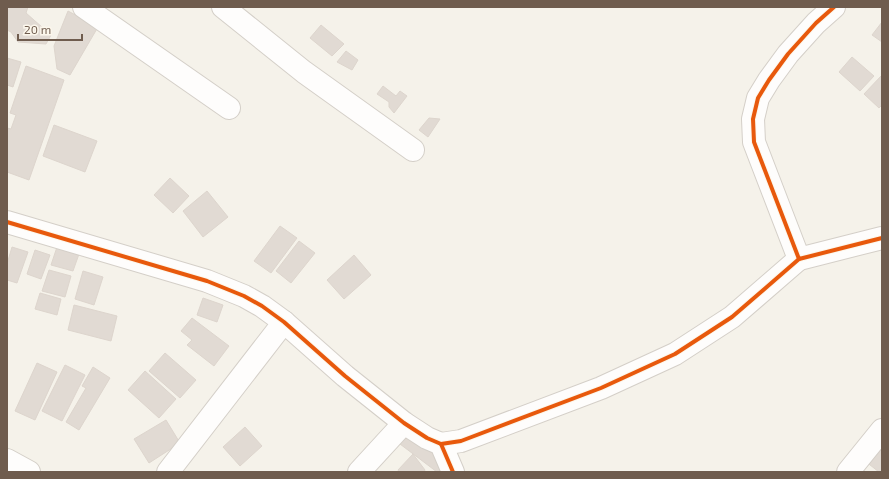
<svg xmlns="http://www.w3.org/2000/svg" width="889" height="479" viewBox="0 0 889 479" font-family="'Exo 2',sans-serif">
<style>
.building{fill:#e1dad3;stroke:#ddd5cd}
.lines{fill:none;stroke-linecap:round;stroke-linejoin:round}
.street-casing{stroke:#d4cfc8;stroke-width:24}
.street{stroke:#fefdfc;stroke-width:22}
.cycleway-casing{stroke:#fcf7ec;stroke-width:6}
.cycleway{stroke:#e8590c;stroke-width:4}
</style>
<rect width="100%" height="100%" fill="#f5f2ea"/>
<g class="building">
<path d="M7,7H28L26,13L51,35L46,44L18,42L11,32L7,30Z"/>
<path d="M68,11L98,27L70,75L57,69L54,46Z"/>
<path d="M882,22V42L872,35Z"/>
<path d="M321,25L344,44L332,56L310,38Z"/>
<path d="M346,51L358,60L352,70L337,62Z"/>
<path d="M852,57L874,76L860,91L839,72Z"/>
<path d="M7,58L21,62L13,87L7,85Z"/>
<path d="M26,66L64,80L29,180L7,172V128L11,129L16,115L10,113Z"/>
<path d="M882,75V105L879,108L864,94Z"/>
<path d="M383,86L396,96L400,91L407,96L394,113L389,107V102L377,94Z"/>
<path d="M429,118L440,119L428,137L419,130Z"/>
<path d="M54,125L97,141L85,172L43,156Z"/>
<path d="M170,178L189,196L173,213L154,195Z"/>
<path d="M207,191L228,217L203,237L183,211Z"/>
<path d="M280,226L297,238L271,273L254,261Z"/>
<path d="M299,241L315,253L291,283L276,271Z"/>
<path d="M12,247L28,252L17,283L7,280V264Z"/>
<path d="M57,247L79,254L73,271L51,265Z"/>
<path d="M35,250L50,255L41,279L27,274Z"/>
<path d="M354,255L371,275L344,299L327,280Z"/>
<path d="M49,270L71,276L65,297L42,291Z"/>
<path d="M83,271L103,277L94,305L75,299Z"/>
<path d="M40,293L61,299L57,315L35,309Z"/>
<path d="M203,298L223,305L217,322L197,315Z"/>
<path d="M74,305L117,316L111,341L68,330Z"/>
<path d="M192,318L229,346L214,366L187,345L192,340L181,331Z"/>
<path d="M165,353L196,380L180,398L149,371Z"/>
<path d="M37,363L57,372L35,420L15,411Z"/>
<path d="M65,365L85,375L62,421L42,411Z"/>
<path d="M93,367L110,378L79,430L66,422L86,388L82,386Z"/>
<path d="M145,371L176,399L159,418L128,390Z"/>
<path d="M166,420L180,443L149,463L134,439Z"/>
<path d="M245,427L262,446L240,466L223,447Z"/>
<path d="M410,432L438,447L443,472H437L400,444Z"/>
<path d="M882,439V472H879L865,461Z"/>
<path d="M413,454L425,470L424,472H399L398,470Z"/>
</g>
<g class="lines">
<g class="street-casing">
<g id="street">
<path d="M84,7L229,108"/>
<path d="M223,7L304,72L413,150"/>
<path d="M834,7L816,23L788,54L769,80L758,98L753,119L754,142L799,259L882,238"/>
<path d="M7,222L207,281L244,296L262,306L284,322L345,376L404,423L427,438L441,444L453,472"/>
<path d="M441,444L461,441L601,388L675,354L732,317L799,259"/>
<path d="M7,460L29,472"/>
<path d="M168,472L284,322"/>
<path d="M359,472L404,423"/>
<path d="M848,472L882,430"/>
</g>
</g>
<use href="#street" class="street"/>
<g class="cycleway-casing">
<g id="cycleway">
<path d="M834,7L816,23L788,54L769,80L758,98L753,119L754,142L799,259L882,238"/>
<path d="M7,222L207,281L244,296L262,306L284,322L345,376L404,423L427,438L441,444L453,472"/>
<path d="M441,444L461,441L601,388L675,354L732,317L799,259"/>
</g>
</g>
<use href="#cycleway" class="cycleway"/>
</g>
<rect width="889" height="479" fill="none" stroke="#6f5c4e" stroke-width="16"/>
<path d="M18 34v6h64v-6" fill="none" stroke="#6f5c4e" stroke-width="2"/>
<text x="24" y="34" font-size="12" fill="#6f5c4e" stroke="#fcf7ec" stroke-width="3" paint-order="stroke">20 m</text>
</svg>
